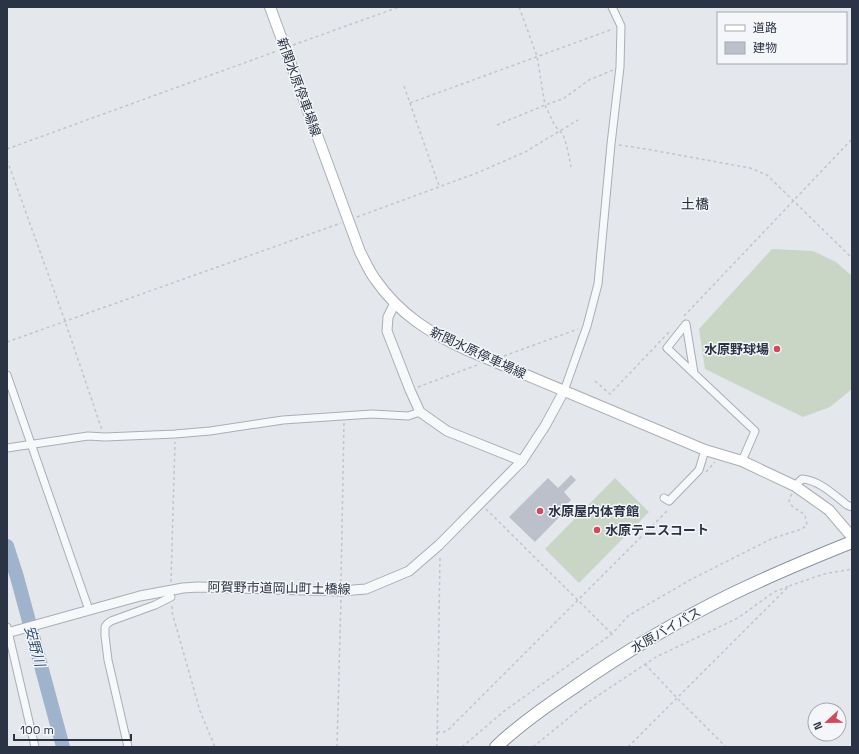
<svg xmlns="http://www.w3.org/2000/svg" width="859" height="754" viewBox="0 0 859 754" font-family="'Space Grotesk','Noto Sans JP',sans-serif">
<style>
.pitch{fill:#c9d6c5}
.lines{fill:none;stroke-linecap:round;stroke-linejoin:round}
.river{stroke:#9fb4cc;stroke-width:14}
.building{fill:#bbc0ca}
.minor-casing{stroke:#a9aeb7;stroke-width:9}
.tertiary-casing{stroke:#a9aeb7;stroke-width:11}
.secondary-casing{stroke:#a9aeb7;stroke-width:12}
.trunk-casing{stroke:#8b94a3;stroke-width:14}
.path{stroke:#c2c5cb;stroke-width:1.5;stroke-dasharray:3 3;stroke-linecap:butt}
.minor{stroke:#f7f8fa;stroke-width:7}
.tertiary{stroke:#f7f8fa;stroke-width:9}
.secondary{stroke:#fff;stroke-width:10}
.trunk{stroke:#fff;stroke-width:12}
.poi-dot{fill:#d1495b;stroke:#f4f6f9;stroke-width:1.5}
.labels{text-anchor:middle;dominant-baseline:central;stroke-width:3;stroke-linejoin:round;paint-order:stroke}
.street-label{font-size:13px;fill:#2b3445;stroke:#f4f6f9}
.poi-label{font-size:13px;font-weight:bold;fill:#2b3445;stroke:#f4f6f9;text-anchor:start}
.neighbourhood-label{font-size:14px;fill:#1d2536;stroke:#f4f6f9}
.water-label{font-size:14px;font-style:italic;fill:#34527a;stroke:#f4f6f9}
</style>
<rect width="100%" height="100%" fill="#e4e7ec"/>
<g class="pitch">
<path d="M772,249L813,251L836,262L852,276V389L830,407L803,417L705,369L699,329Z"/>
<path d="M615,478L649,512L579,583L545,549Z"/>
</g>
<g class="lines">
<path class="river" d="M7,546L17,577L63,747"/>
</g>
<path class="building" d="M571,475L576,480L564,492L571,500L567,504L570,506L535,542L509,517L548,478L558,488Z"/>
<g class="lines">
<g class="minor-casing">
<g id="minor">
<path d="M694,373L686,324L667,348L755,431L742,461"/>
<path d="M7,375L89,610"/>
<path d="M564,391L587,326L598,284L611,144L620,67L621,26L612,7"/>
<path d="M7,448L88,436L105,437L175,434L210,431L283,420L372,414L408,416L420,412"/>
<path d="M795,486L802,479C819,480 834,495 847,505L852,507"/>
<path d="M664,498L669,501L699,470L705,450"/>
<path d="M7,627L35,747"/>
<path d="M128,747L108,660L105,636V627L107,624L111,621L155,605L171,597"/>
</g>
</g>
<g class="tertiary-casing">
<g id="tertiary">
<path d="M395,303L388,317L387,331L410,390L420,412L447,431L522,461"/>
<path d="M7,633L140,596L183,588L198,587L341,591L366,589L409,571L439,545L522,461L545,426L564,391"/>
</g>
</g>
<g class="secondary-casing">
<path id="secondary" d="M270,7L360,252C365,261 369,271 375,279C399,314 431,334 469,351L705,450L742,461L795,486L829,510L852,537"/>
</g>
<g class="trunk-casing">
<path id="trunk" d="M496,747C519,725 546,706 573,688C623,653 677,621 732,594C771,575 812,558 852,542"/>
</g>
<g class="path">
<path d="M519,7L537,56L545,105L555,126L563,134L567,147L571,167"/>
<path d="M293,45L399,7"/>
<path d="M404,86L439,186"/>
<path d="M410,103L613,29"/>
<path d="M497,125L545,105L563,99L589,80L613,70"/>
<path d="M619,145L646,149L750,168L767,175L852,258"/>
<path d="M7,149L277,51"/>
<path d="M7,160L65,321L102,430"/>
<path d="M357,217L477,173L525,152L578,120"/>
<path d="M684,316L852,139"/>
<path d="M7,342L341,223"/>
<path d="M504,356L578,329"/>
<path d="M595,381L610,394L670,331"/>
<path d="M418,387L480,364"/>
<path d="M706,472L715,462"/>
<path d="M486,509L612,634"/>
<path d="M171,582L175,442"/>
<path d="M341,582L344,422"/>
<path d="M172,606V612L200,711L215,747"/>
<path d="M645,664L677,698L726,747"/>
<path d="M437,732H444L448,730L669,509"/>
<path d="M337,747L341,598"/>
<path d="M437,747L440,555"/>
<path d="M462,747L503,712L612,634L628,616L690,580L771,539L802,529L807,525L805,515L792,506L789,501L792,493"/>
<path d="M533,747L587,703L656,657L738,618L774,592L789,586"/>
<path d="M628,747L789,586L824,574L852,569"/>
</g>
<use href="#minor" class="minor"/>
<use href="#tertiary" class="tertiary"/>
<use href="#secondary" class="secondary"/>
<use href="#trunk" class="trunk"/>
</g>
<g class="poi-dot">
<circle cx="777" cy="349" r="4"/>
<circle cx="540" cy="511" r="4"/>
<circle cx="597" cy="530" r="4"/>
</g>
<g class="labels">
<g class="street-label">
<text transform="translate(299 87) rotate(70)">新関水原停車場線</text>
<text transform="translate(478 353) rotate(25)">新関水原停車場線</text>
<text transform="translate(279 588) rotate(1)">阿賀野市道岡山町土橋線</text>
<text transform="translate(666 630) rotate(-30)">水原バイパス</text>
</g>
<g class="poi-label">
<text x="769" y="349" text-anchor="end">水原野球場</text>
<text x="548" y="511">水原屋内体育館</text>
<text x="605" y="530">水原テニスコート</text>
</g>
<g class="neighbourhood-label">
<text x="695" y="204">土橋</text>
</g>
<g class="water-label">
<text transform="translate(35 646) rotate(74)">安野川</text>
</g>
</g>
<rect width="859" height="754" fill="none" stroke="#2b3445" stroke-width="16"/>
<rect x="717" y="12" width="130" height="52" fill="#f4f6f9" stroke="#a4a8b1"/>
<rect x="725" y="25" width="20" height="6" fill="#ffffff" stroke="#a4a8b1"/>
<text x="753" y="32" font-size="12" fill="#2b3445">道路</text>
<rect x="725" y="42" width="20" height="12" fill="#bbc0ca" stroke="#a4a8b1"/>
<text x="753" y="52" font-size="12" fill="#2b3445">建物</text>
<g transform="translate(827 722) rotate(248)"><circle r="19" fill="#f4f6f9" stroke="#a4a8b1"/>
<path d="M0-3L7 15L0 10L-7 15Z" fill="#d1495b"/>
<text y="-6" font-size="11" font-weight="bold" text-anchor="middle" fill="#2b3445">N</text>
</g>
<path d="M14 734v6h117v-6" fill="none" stroke="#2b3445" stroke-width="2"/>
<text x="20" y="734" font-size="12" fill="#2b3445" stroke="#f4f6f9" stroke-width="3" paint-order="stroke">100 m</text>
</svg>
